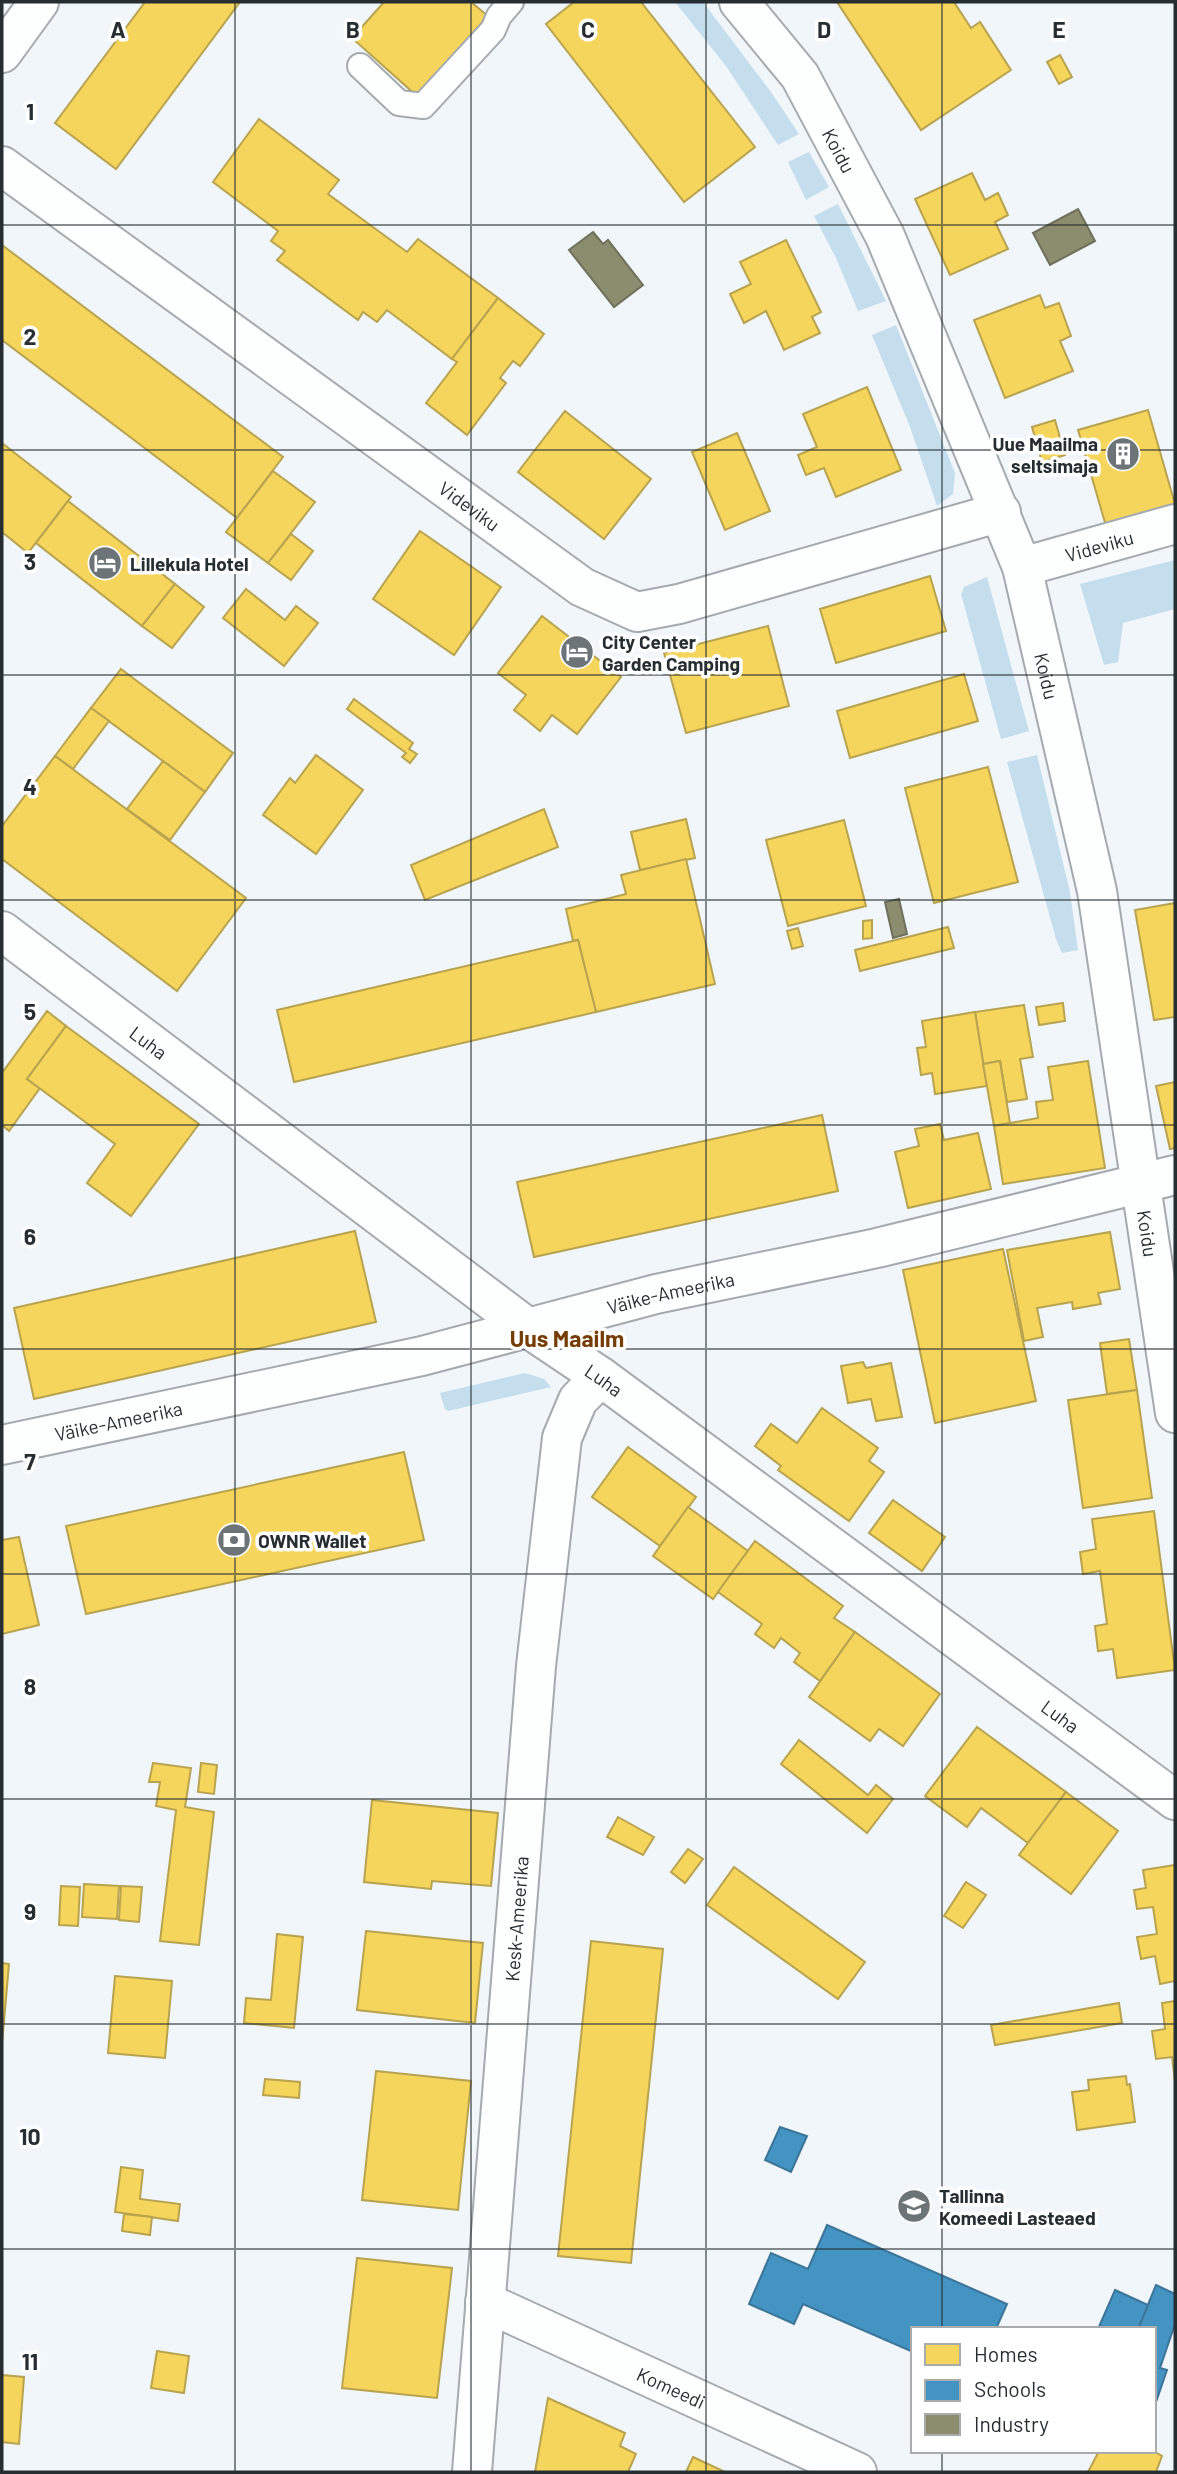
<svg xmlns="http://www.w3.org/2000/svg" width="1177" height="2474" viewBox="0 0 1177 2474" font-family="Barlow,sans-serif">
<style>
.green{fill:#c5deee}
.homes{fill:#f6d55c;stroke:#b8a34f;stroke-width:2}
.schools{fill:#4393c3;stroke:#3b7598;stroke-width:2}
.industry{fill:#8c8c6e;stroke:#6e705c;stroke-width:2}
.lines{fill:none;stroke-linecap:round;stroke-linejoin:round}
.service-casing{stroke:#a4aaae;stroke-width:28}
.minor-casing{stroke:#a4aaae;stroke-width:42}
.service{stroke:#fdfefe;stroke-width:24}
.minor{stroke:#fdfefe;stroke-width:38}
.grid{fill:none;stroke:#272e32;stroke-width:2;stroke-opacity:0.55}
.labels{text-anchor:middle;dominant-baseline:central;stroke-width:7;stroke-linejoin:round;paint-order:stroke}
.street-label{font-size:19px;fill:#272e32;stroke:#fff}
.poi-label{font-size:19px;font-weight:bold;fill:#272e32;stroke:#fff;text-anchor:start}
.quarter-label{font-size:23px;font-weight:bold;fill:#753d03;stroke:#fff}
.grid-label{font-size:23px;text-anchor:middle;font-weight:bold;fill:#272e32;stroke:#fff;stroke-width:7;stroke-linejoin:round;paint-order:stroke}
</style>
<rect width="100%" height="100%" fill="#f0f6fa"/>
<g class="green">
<path d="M675,2H703L771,92L799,134L778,145L726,66Z"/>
<path d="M809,152L829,187L806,200L788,162Z"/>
<path d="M838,204L886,301L858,311L836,258L814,216Z"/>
<path d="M896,325L955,473L953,494L937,506L910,427L872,335Z"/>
<path d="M1175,560V609L1123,623L1118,662L1104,665L1080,584Z"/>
<path d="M987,577L1029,731L1001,739L961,594L964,587Z"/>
<path d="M1037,755L1070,892L1078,950L1062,953L1056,939L1007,762Z"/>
<path d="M525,1373L544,1379L551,1387L448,1411L445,1409L440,1393Z"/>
</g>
<g class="homes">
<path d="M145,2H240L116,169L55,123Z"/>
<path d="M384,2H471L488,16L417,96L352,38Z"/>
<path d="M574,2H641L755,147L684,202L546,24Z"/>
<path d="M837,2H954L971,28L980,22L1011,70L921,130Z"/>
<path d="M1060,55L1072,77L1059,84L1047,62Z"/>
<path d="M259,119L339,180L328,194L407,252L418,239L498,298L452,359L387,310L377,322L363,312L358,320L277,260L285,251L271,241L278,231L213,182Z"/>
<path d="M972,173L985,200L998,193L1008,215L995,222L1008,249L950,275L915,199Z"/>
<path d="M786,240L821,312L812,317L820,333L784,350L766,311L744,323L730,294L751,284L740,262Z"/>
<path d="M2,245L283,457L237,518L2,340Z"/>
<path d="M1040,295L1045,308L1059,303L1071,336L1060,341L1073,371L1005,398L974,320Z"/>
<path d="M498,298L544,334L520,366L513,361L500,378L506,383L467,435L426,403L457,362L452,359Z"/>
<path d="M867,387L901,470L836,497L824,468L806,475L798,455L817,447L803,414Z"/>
<path d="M1148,410L1175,504L1106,526L1078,430Z"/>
<path d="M565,411L651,479L604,539L518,472Z"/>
<path d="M1055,420L1065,455L1042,462L1032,427Z"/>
<path d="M737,433L770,511L725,530L692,452Z"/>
<path d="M2,443L71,497L28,553L2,532Z"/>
<path d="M273,471L315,502L268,563L226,532Z"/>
<path d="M68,501L175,584L142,626L36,543Z"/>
<path d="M420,531L501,587L454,655L373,599Z"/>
<path d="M291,534L313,551L291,580L268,563Z"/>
<path d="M930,576L946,631L836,663L820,609Z"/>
<path d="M175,584L204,607L172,648L142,626Z"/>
<path d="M246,589L285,620L296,606L318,623L284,666L223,618Z"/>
<path d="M542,616L621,677L577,734L552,715L540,731L528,721L514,710L526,695L498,673Z"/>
<path d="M768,626L789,706L686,733L664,653Z"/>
<path d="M121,669L233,753L205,792L91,708Z"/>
<path d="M964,674L978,721L850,758L837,711Z"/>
<path d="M354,699L413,743L409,749L417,754L410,763L402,757L406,753L347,709Z"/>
<path d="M91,708L109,721L73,769L55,756Z"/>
<path d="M316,755L363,790L316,854L263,815L290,778L295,783Z"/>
<path d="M55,756L246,898L177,991L2,859V826Z"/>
<path d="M163,761L205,792L170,840L127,809Z"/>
<path d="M988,767L1018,882L934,903L905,788Z"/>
<path d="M544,809L558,847L425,900L411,865Z"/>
<path d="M686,819L695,858L640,870L631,832Z"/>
<path d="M844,820L866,906L788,926L766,840Z"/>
<path d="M686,859L715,984L596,1012L578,940L573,941L566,909L626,894L621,875Z"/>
<path d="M1175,903V1017L1154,1020L1135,910Z"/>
<path d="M872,920V938L863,939V921Z"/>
<path d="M948,927L954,948L860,971L855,950Z"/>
<path d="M798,928L803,946L792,949L787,931Z"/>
<path d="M578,940L596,1012L294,1082L277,1010Z"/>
<path d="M1063,1003L1065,1021L1039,1025L1036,1007Z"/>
<path d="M1024,1005L1033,1057L1020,1059L1027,1099L1007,1102L1000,1061L983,1064L975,1012Z"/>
<path d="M47,1011L66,1026L27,1079L40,1088L9,1131L2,1125V1073Z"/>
<path d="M975,1012L987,1086L935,1094L932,1073L921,1075L917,1048L926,1047L922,1021Z"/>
<path d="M66,1026L199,1124L131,1216L87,1183L115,1144L27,1079Z"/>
<path d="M1000,1061L1010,1123L994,1126L983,1064Z"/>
<path d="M1088,1061L1105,1168L1003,1184L994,1126L1038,1118L1036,1102L1053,1100L1048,1067Z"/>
<path d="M1175,1082V1148L1170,1149L1156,1086Z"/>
<path d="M822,1115L838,1191L534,1257L517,1182Z"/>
<path d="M940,1124L944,1140L978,1133L991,1189L908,1208L895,1152L919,1146L915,1129Z"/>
<path d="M355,1231L376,1322L34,1399L14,1308Z"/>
<path d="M1110,1232L1120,1289L1098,1293L1101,1304L1073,1309L1072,1302L1037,1308L1043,1337L1024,1341L1007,1250Z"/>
<path d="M1003,1249L1036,1401L935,1423L903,1270Z"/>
<path d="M1129,1339L1137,1390L1107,1394L1100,1343Z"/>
<path d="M863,1362L866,1368L891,1363L902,1417L876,1421L871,1399L848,1403L841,1366Z"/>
<path d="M1137,1390L1152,1498L1083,1508L1068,1400Z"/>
<path d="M822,1408L878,1448L869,1461L884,1472L849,1521L778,1470L781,1466L755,1446L771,1424L797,1443Z"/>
<path d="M628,1447L696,1497L660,1546L592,1497Z"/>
<path d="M404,1452L424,1540L86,1614L66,1526Z"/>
<path d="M893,1500L945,1537L922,1571L869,1533Z"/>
<path d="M688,1507L748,1551L713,1599L653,1556Z"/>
<path d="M1154,1511L1175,1670L1117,1678L1113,1649L1098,1651L1095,1626L1107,1624L1100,1571L1083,1574L1080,1552L1096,1549L1092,1519Z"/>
<path d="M19,1537L39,1625L2,1634V1540Z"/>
<path d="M755,1541L843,1606L834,1618L855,1632L820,1681L794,1662L800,1653L781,1638L774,1648L755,1634L762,1624L718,1592Z"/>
<path d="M855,1632L940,1694L903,1746L879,1729L870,1741L809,1697Z"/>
<path d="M977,1727L1066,1792L1028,1843L981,1808L967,1827L925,1796Z"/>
<path d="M799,1740L868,1795L876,1785L893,1799L867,1833L781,1764Z"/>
<path d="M153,1763L191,1768L185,1807L214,1812L199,1945L160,1941L176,1810L156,1806L160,1782H149Z"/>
<path d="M201,1763L217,1765L214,1794L198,1792Z"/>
<path d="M1066,1792L1118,1831L1071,1894L1019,1855Z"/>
<path d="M372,1800L498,1813L491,1886L432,1881L431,1889L364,1882Z"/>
<path d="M618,1817L654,1837L643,1855L607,1837Z"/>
<path d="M688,1849L703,1859L685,1883L671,1872Z"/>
<path d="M1175,1865V1981L1160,1984L1155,1956L1141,1959L1137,1937L1157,1934L1153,1907L1137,1909L1134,1890L1146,1888L1143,1870Z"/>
<path d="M734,1867L865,1962L838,1999L707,1905Z"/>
<path d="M966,1882L986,1895L963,1928L944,1916Z"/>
<path d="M84,1884L119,1886L117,1919L82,1917Z"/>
<path d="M61,1886L80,1887L78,1926L59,1925Z"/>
<path d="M121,1886L142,1887L139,1922L119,1920Z"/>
<path d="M366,1931L483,1943L475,2023L357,2010Z"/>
<path d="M277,1934L303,1937L294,2028L244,2023L246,1998L271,2000Z"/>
<path d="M591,1941L663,1949L631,2263L558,2256Z"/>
<path d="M2,1963L9,1964L2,2044Z"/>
<path d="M115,1976L172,1981L165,2058L108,2053Z"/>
<path d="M1175,2001V2082L1172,2057L1156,2059L1152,2031L1165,2029L1162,2003Z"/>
<path d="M1119,2003L1122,2023L995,2045L991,2025Z"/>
<path d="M376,2071L471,2081L458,2210L362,2200Z"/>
<path d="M1126,2076L1127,2085L1130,2084L1135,2122L1077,2130L1072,2092L1089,2090L1088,2080Z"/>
<path d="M265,2079L300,2082L299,2098L263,2095Z"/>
<path d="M121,2167L143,2170L140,2199L180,2204L178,2221L115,2212Z"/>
<path d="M124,2214L152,2217L150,2235L122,2231Z"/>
<path d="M357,2258L452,2268L437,2398L342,2388Z"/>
<path d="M157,2351L189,2356L184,2393L151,2388Z"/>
<path d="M2,2375L24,2377L19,2444L2,2442Z"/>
<path d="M548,2398L625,2433L620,2446L636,2454L628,2472H535Z"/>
<path d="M1099,2451H1153L1162,2456L1156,2472H1088Z"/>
<path d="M693,2457L725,2472H726H686Z"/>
</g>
<g class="schools">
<path d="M780,2127L807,2136L791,2172L765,2160Z"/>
<path d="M827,2225L1007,2304L996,2329H913V2352L803,2304L794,2324L749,2304L771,2253L808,2269Z"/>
<path d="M1156,2285L1175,2294V2324L1160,2368L1167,2370L1154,2408V2329H1138Z"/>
<path d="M1115,2290L1148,2305L1138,2329H1098Z"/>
</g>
<g class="industry">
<path d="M1078,209L1095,241L1050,265L1033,233Z"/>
<path d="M593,232L603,244L608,240L643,285L614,307L569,250Z"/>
<path d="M899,899L907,934L893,938L885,902Z"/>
</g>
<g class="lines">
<g class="service-casing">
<path id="service" d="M360,66L399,103L423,106L493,30L499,16L511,2"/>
</g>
<g class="minor-casing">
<g id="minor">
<path id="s1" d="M739,2L800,76L885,236L1022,567L1097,891L1175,1413"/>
<path d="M2,53L39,2"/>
<path id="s2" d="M2,166L582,587L637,612L679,604L1001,512"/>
<path id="s3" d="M1022,567L1175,524"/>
<path id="s4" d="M2,931L528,1328L601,1377L1175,1800"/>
<path id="s5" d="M2,1445L422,1356L656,1294L877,1248L1175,1175"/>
<path id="s6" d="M485,2302L857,2472"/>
<path id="s7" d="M472,2472L536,1666L562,1438L578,1400L601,1377"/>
</g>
</g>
<use href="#service" class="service"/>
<use href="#minor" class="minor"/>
</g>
<path class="grid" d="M235,2V2472M471,2V2472M706,2V2472M942,2V2329M2,225H1175M2,450H1175M2,675H1175M2,900H1175M2,1125H1175M2,1349H1175M2,1574H1175M2,1799H1175M2,2024H1175M2,2249H1175M942,2451V2472"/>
<defs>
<g id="building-disc" transform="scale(1.75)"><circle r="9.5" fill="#6d7478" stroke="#fff"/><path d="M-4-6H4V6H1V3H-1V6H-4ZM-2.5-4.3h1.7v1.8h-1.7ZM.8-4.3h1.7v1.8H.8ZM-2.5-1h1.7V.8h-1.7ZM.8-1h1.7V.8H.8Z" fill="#fff"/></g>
<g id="hotel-disc" transform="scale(1.75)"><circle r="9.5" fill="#6d7478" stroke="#fff"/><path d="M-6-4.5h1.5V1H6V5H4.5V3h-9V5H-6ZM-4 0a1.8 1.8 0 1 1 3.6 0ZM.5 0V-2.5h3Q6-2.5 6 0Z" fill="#fff"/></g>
<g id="bank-disc" transform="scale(1.75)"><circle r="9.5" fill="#6d7478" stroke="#fff"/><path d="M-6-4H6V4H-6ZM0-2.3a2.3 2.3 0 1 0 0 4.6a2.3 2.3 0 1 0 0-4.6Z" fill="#fff"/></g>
<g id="school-disc" transform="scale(1.75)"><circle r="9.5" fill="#6d7478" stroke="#fff"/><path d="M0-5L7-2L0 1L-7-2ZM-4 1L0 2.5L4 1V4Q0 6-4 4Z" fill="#fff"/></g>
</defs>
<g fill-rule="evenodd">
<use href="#building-disc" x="1123" y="454"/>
<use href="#hotel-disc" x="105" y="563"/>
<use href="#hotel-disc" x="577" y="652"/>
<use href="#bank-disc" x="234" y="1540"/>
<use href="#school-disc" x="914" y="2206"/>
</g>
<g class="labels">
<g class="street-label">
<text stroke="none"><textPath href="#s1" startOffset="180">Koidu</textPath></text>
<text stroke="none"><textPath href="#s2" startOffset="578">Videviku</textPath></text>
<text stroke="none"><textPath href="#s3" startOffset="80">Videviku</textPath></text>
<text stroke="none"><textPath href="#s1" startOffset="747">Koidu</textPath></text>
<text stroke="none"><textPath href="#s4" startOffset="184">Luha</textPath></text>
<text stroke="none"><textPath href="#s1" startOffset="1314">Koidu</textPath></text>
<text stroke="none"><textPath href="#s5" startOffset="686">Väike-Ameerika</textPath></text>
<text stroke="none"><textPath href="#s4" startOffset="751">Luha</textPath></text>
<text stroke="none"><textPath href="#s5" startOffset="119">Väike-Ameerika</textPath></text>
<text stroke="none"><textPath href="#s4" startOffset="1318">Luha</textPath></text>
<text stroke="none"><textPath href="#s7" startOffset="555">Kesk-Ameerika</textPath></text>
<text stroke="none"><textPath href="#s6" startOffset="205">Komeedi</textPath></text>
</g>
<g class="poi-label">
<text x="1098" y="443" text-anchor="end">Uue Maailma<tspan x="1098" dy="22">seltsimaja</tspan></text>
<text x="130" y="563">Lillekula Hotel</text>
<text x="602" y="641">City Center<tspan x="602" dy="22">Garden Camping</tspan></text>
<text x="258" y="1540">OWNR Wallet</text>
<text x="939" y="2195">Tallinna<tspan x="939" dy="22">Komeedi Lasteaed</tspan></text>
</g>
<g class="quarter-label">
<text x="567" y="1338">Uus Maailm</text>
</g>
</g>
<g class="grid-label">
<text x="118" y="38">A</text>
<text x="353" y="38">B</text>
<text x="588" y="38">C</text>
<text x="824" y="38">D</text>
<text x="1059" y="38">E</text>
<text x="30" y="120">1</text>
<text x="30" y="345">2</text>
<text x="30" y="570">3</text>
<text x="30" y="795">4</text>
<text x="30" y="1020">5</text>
<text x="30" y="1245">6</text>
<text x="30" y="1470">7</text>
<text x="30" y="1695">8</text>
<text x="30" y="1920">9</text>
<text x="30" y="2145">10</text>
<text x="30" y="2370">11</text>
</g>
<rect width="1177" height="2474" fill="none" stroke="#272e32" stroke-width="7"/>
<rect x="911" y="2327" width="245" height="126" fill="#ffffff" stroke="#a9abad" stroke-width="2"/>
<rect x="925" y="2344" width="35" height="21" fill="#f6d55c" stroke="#a9abad" stroke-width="2"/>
<text x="974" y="2362" font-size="21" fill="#272e32">Homes</text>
<rect x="925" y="2380" width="35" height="21" fill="#4393c3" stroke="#a9abad" stroke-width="2"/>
<text x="974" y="2397" font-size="21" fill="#272e32">Schools</text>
<rect x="925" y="2414" width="35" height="21" fill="#8c8c6e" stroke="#a9abad" stroke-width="2"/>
<text x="974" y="2432" font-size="21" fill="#272e32">Industry</text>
</svg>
